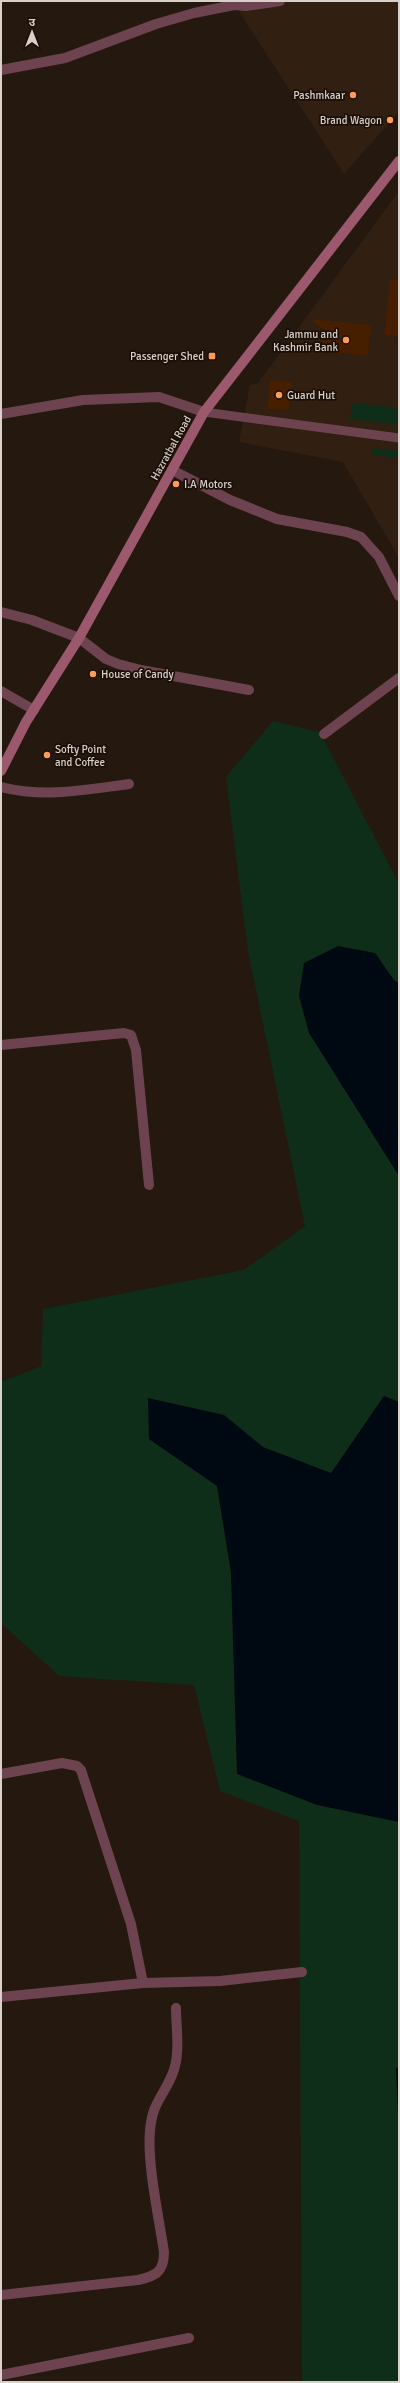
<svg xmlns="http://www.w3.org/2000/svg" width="400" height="2383" viewBox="0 0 400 2383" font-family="Signika,'Noto Sans Devanagari',sans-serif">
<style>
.built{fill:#311f12}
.green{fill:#0f2e19}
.water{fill:#000811}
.building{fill:#461e00}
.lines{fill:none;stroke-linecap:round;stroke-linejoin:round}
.service{stroke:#6d434f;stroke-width:9}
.minor{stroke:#6d434f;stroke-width:10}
.secondary{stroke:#9c586c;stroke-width:10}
.poi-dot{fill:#fe9b59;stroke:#1b0f07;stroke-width:1.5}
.labels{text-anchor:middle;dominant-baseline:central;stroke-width:3.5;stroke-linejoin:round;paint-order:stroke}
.poi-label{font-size:11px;fill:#d9d0ca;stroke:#1b0f07;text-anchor:end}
.street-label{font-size:11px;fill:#d9d0ca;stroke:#1b0f07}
</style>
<rect width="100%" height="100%" fill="#25180f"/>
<g class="built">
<path d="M237,1H399V112L344,174L240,13Z"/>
<path d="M399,191V558L343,462L239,442L250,385L258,383Z"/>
</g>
<g class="green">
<path d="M352,403L399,408V425L350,419Z"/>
<path d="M371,448L399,451V458L373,455Z"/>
<path d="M273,721L320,732L399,884V2382H302L299,1821L220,1791L194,1685L59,1676L1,1623V1382L41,1366L43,1309L244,1270L305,1226L248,951L226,777Z"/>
</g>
<g class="water">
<path d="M338,946L375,953L394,980L399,983V1176L309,1033L299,996L304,963Z"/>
<path d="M384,1396L399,1402V1822L317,1805L237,1774L231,1573L217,1486L149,1439L148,1398L224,1415L263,1447L331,1473Z"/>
<path d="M399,2067V2139L396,2068Z"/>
</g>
<g class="building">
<path d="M390,280H399V337L384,335Z"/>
<path d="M311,319L371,325L368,356L321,351L323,330Z"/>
<path d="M270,380L292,382L289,410L267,409Z"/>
</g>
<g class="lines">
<path class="service" d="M204,412L399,438"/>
<g class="minor">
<path d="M1,70L65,58L156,24L194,13L234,5L246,6L280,1"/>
<path d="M1,414L83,400L159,397L204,412"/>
<path d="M172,470L230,500L277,519L347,532L361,537L379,557L399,596"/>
<path d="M1,612L32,620L79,638L106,659L118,664L141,670L249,690"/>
<path d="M1,691L34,710"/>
<path d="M324,734L399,678"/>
<path d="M1,787C46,798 84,790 129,784"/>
<path d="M1,1045L124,1033L131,1035L136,1050L149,1185"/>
<path d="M1,1774L62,1763L77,1766L81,1770L131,1924L143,1983"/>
<path d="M1,1997L143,1983L220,1981L302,1972"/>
<path d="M1,2295L138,2280C156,2276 164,2272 164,2252C159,2218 147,2164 150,2131C152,2103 163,2097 172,2075C181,2055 176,2029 176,2008"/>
<path d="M1,2375L189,2338"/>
</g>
<path class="secondary" d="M1,771L26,722L79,638L204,412L399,161"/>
</g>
<g class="poi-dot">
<circle cx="353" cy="95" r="4"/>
<circle cx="390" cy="120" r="4"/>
<circle cx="346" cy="340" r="4"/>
<rect x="208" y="352" width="8" height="8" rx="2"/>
<circle cx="279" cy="395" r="4"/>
<circle cx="176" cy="484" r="4"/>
<circle cx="93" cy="674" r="4"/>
<circle cx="47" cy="755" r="4"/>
</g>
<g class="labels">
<g class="poi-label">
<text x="345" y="95">Pashmkaar</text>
<text x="382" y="120">Brand Wagon</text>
<text x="338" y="334">Jammu and<tspan x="338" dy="13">Kashmir Bank</tspan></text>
<text x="204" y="356">Passenger Shed</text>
<text x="287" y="395" text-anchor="start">Guard Hut</text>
<text x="184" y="484" text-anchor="start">I.A Motors</text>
<text x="101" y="674" text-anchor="start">House of Candy</text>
<text x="55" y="749" text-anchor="start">Softy Point<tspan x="55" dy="13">and Coffee</tspan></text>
</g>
<g class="street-label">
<text transform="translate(171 448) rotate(-61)">Hazratbal Road</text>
</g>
</g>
<rect width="400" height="2383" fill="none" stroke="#d9d0ca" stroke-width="4"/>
<g transform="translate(32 32)" stroke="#1b0f07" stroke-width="3" paint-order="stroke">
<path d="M0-3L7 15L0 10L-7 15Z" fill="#d9d0ca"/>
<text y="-6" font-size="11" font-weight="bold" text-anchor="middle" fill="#d9d0ca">उ</text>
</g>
</svg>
